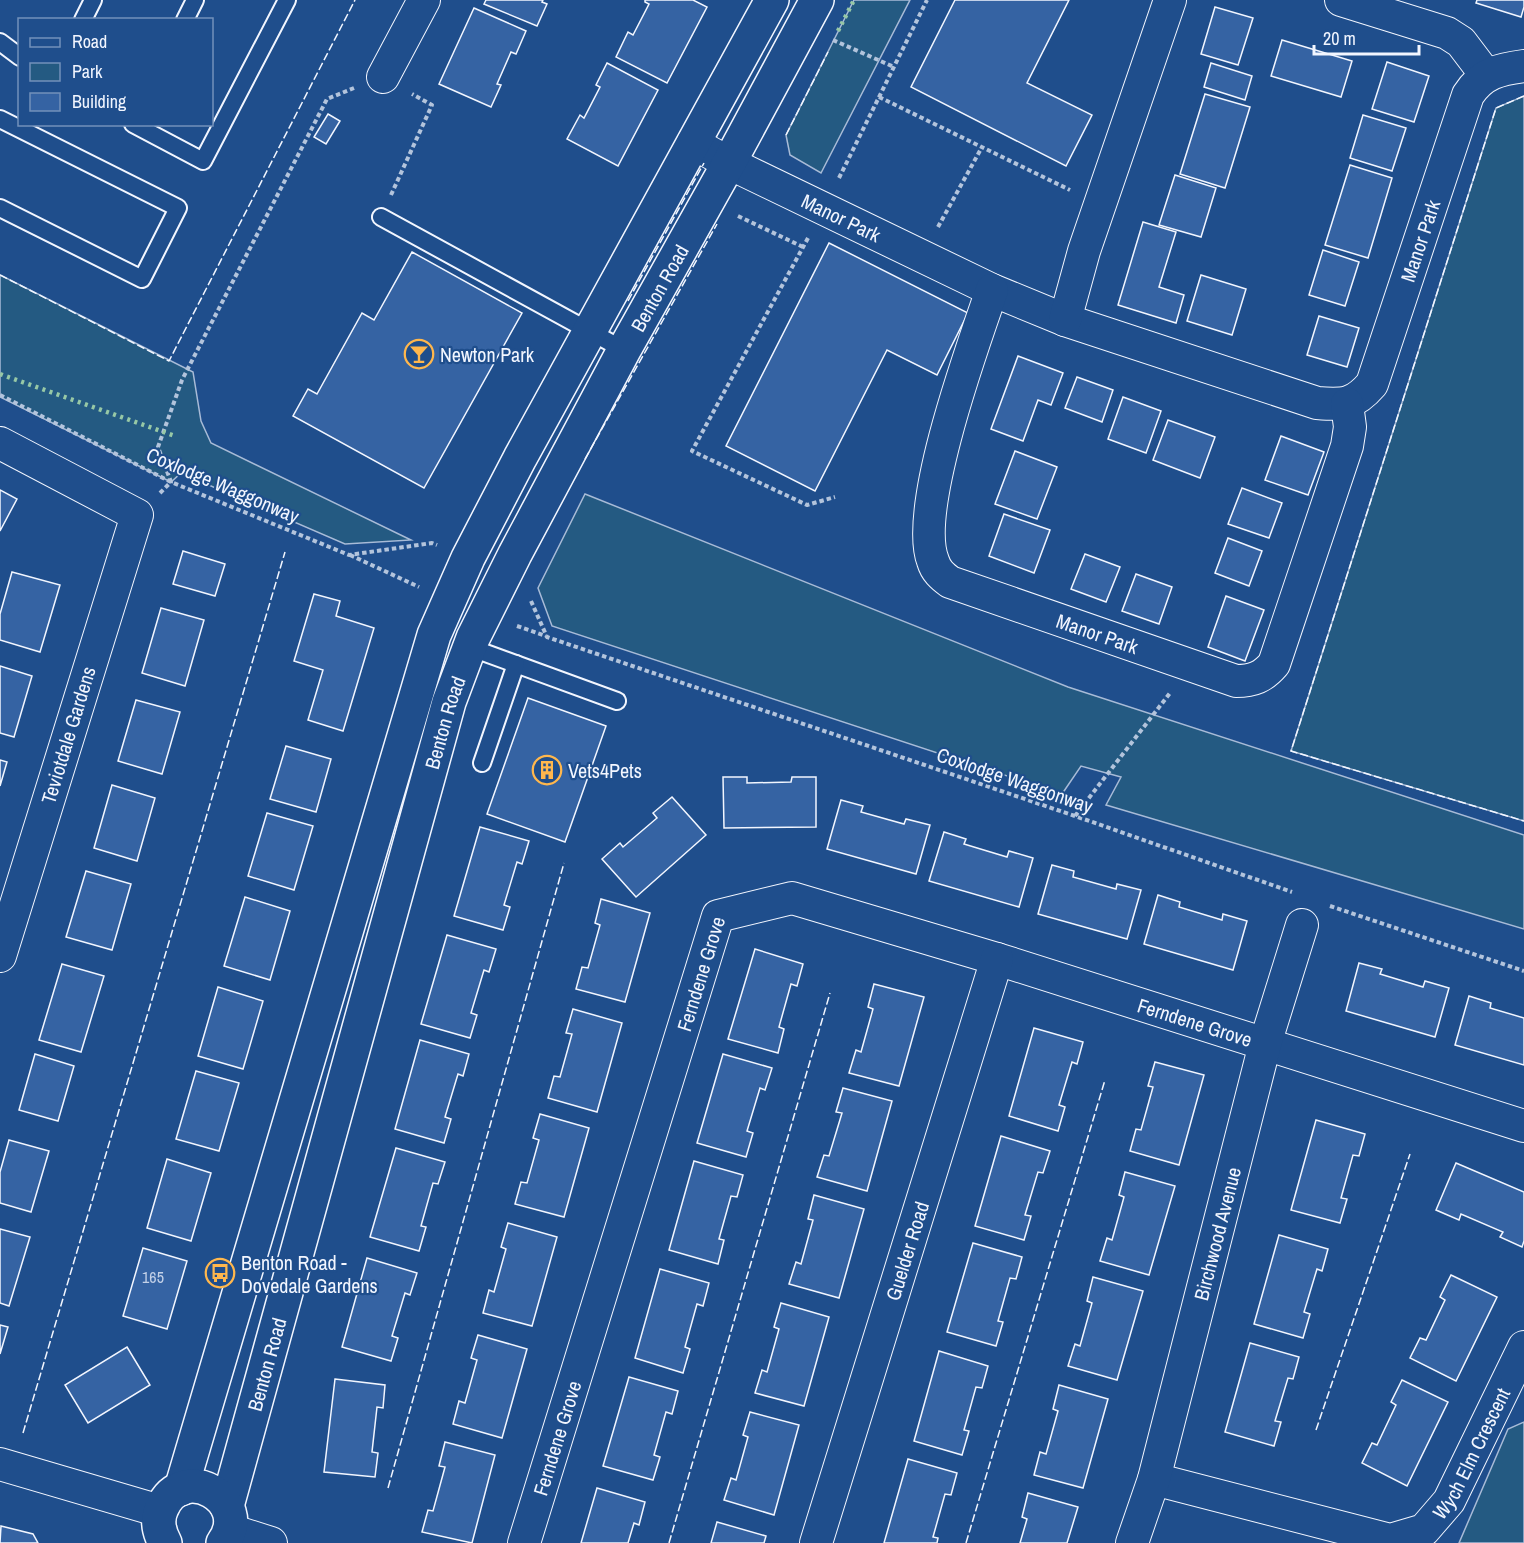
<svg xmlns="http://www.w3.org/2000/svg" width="1524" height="1543" viewBox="0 0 1524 1543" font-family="'Archivo Narrow',sans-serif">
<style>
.green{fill:#245a82;stroke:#a8bbd7;stroke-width:1.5}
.building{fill:#3563a3;stroke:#f2f6ff;stroke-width:1.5}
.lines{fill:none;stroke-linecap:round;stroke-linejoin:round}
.lane-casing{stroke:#f2f6ff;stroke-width:20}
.street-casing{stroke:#f2f6ff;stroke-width:34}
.primary-casing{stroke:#f2f6ff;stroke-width:36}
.path{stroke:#b3c4dc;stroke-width:4;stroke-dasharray:4.5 3;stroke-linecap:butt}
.lane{stroke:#1f4e8c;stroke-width:16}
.street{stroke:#1f4e8c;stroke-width:32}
.primary{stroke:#1f4e8c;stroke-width:33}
.hedge{stroke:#97c8a6;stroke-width:4.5;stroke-dasharray:3 4.5;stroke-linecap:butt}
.fence{stroke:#f2f6ff;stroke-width:1.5;stroke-dasharray:8 3;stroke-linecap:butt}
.labels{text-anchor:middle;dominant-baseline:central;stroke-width:4.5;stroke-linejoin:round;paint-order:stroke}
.number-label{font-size:16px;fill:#c3d1e8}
.street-label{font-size:20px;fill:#f2f6ff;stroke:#1f4e8c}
.poi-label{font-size:20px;fill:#f2f6ff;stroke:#1f4e8c;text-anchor:start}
</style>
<rect width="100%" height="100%" fill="#1f4e8c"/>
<g class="green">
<path d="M854,0H910L821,173L790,155L786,135Z"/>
<path d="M1524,96V821L1291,751L1496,108Z"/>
<path d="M0,275L193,372L201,421L211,443L411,540L345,544L181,473L171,482L0,397Z"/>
<path d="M585,494L1068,687L1524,835V929L1106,805L1121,777L1081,766L1062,794L552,626L538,588Z"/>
<path d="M1524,1422V1543H1459L1508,1429Z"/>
</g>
<g class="building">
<path d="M486,0H543L542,2L547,4L537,26L484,4Z"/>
<path d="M645,0H693L707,7L667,83L616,57L628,32L633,35L649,4L645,2Z"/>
<path d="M955,0H1069L1027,83L1092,115L1066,166L911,87Z"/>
<path d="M1477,0H1524V7L1521,17L1476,3Z"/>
<path d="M1215,7L1253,18L1238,65L1201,54Z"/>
<path d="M474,8L526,31L516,54L511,52L497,84L501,85L491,107L439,84Z"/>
<path d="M1282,40L1352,61L1341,97L1271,76Z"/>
<path d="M1387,62L1429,76L1414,122L1372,109Z"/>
<path d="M607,63L658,90L618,166L567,139L580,115L584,118L600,87L596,85Z"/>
<path d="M1211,63L1252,76L1245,100L1204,87Z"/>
<path d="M1205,94L1250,107L1225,188L1180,174Z"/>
<path d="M328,114L340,121L326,144L314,137Z"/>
<path d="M1363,115L1406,128L1392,171L1350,158Z"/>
<path d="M1350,165L1392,178L1368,258L1325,245Z"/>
<path d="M1175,175L1216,188L1201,237L1159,225Z"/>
<path d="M1143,222L1176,232L1159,287L1184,295L1176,323L1118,305Z"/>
<path d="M829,243L968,313L937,375L887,350L815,491L726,446Z"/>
<path d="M1323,250L1359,262L1345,306L1309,295Z"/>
<path d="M412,252L522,313L424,488L293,416L308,389L317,394L362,313L374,320Z"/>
<path d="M1201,275L1246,289L1232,335L1187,321Z"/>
<path d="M1319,316L1359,328L1347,367L1307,355Z"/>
<path d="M1018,356L1063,373L1051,405L1038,400L1023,441L991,429Z"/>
<path d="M1077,377L1113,390L1102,422L1065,408Z"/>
<path d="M1123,397L1161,411L1146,453L1108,439Z"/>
<path d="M1168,420L1215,437L1200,478L1153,460Z"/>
<path d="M1281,436L1324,452L1308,495L1265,480Z"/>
<path d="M1015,451L1057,467L1037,519L995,504Z"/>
<path d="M1242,488L1282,503L1269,538L1228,524Z"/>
<path d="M0,490L17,499L0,531Z"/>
<path d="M1004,514L1050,530L1034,573L989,556Z"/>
<path d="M1228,538L1262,551L1249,586L1215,573Z"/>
<path d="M183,551L225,564L215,596L173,584Z"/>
<path d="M1085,554L1120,567L1106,602L1071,589Z"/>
<path d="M12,572L60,585L40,652L0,640V614Z"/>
<path d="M1136,574L1172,587L1159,624L1122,611Z"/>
<path d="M314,594L340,601L336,616L374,628L343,731L308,720L323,670L294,661Z"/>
<path d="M1226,596L1264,610L1245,661L1208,647Z"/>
<path d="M161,608L204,620L185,686L142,673Z"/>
<path d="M0,666L32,676L14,737L0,733Z"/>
<path d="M528,698L606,726L565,842L487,814Z"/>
<path d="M136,700L180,712L162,774L118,761Z"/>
<path d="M286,746L331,759L316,812L270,799Z"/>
<path d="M0,760L7,762L0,786Z"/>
<path d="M723,777H747V783L791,782L792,777H816V827L724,828Z"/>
<path d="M112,785L155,798L137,861L94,848Z"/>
<path d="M672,797L706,835L636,897L602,859L620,843L623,847L657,818L653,813Z"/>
<path d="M841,800L863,806L861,812L904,824L906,819L930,825L916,874L827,849Z"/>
<path d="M267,813L313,826L294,890L248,876Z"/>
<path d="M480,827L529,841L522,864L517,862L504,905L510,907L503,930L454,916Z"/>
<path d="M944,832L966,839L964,844L1007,857L1009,851L1033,858L1019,907L929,881Z"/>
<path d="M1052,865L1074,871L1073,877L1116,889L1117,884L1141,890L1127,939L1038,914Z"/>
<path d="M86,871L131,884L112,950L66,937Z"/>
<path d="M1158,895L1180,902L1179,907L1222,920L1223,914L1247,921L1233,970L1144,944Z"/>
<path d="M245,897L290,911L270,980L224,966Z"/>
<path d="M601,899L650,913L625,1002L576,989L582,967L588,968L600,925L595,923Z"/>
<path d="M447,935L496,949L489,972L484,970L471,1013L477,1015L470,1038L421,1024Z"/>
<path d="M755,949L803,964L797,986L791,984L779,1027L784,1029L778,1053L728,1039Z"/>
<path d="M1359,963L1382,969L1380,974L1423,987L1425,981L1449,988L1435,1037L1346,1011Z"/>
<path d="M62,964L104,976L81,1052L39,1040Z"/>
<path d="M874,984L924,997L899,1086L849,1073L856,1050L861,1052L873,1009L868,1007Z"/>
<path d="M218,987L263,1001L243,1069L198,1056Z"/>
<path d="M1469,996L1491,1003L1490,1008L1524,1018V1065L1455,1045Z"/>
<path d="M573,1009L622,1023L597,1112L548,1098L554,1076L560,1077L572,1034L566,1033Z"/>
<path d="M1034,1028L1083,1042L1077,1064L1072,1062L1059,1105L1065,1107L1058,1131L1009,1116Z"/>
<path d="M420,1040L469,1054L463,1076L458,1074L445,1117L451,1119L444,1143L395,1129Z"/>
<path d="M35,1054L74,1066L58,1121L19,1110Z"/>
<path d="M723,1054L772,1068L765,1090L760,1088L747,1131L753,1133L746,1157L697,1143Z"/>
<path d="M1155,1062L1204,1075L1179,1165L1130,1151L1136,1129L1141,1130L1153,1087L1148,1086Z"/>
<path d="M196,1071L239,1083L219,1151L176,1139Z"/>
<path d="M843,1088L892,1101L867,1191L817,1177L824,1155L829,1156L842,1113L836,1112Z"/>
<path d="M540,1114L589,1128L564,1217L515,1204L521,1182L527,1183L539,1140L533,1138Z"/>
<path d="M1316,1120L1365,1134L1359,1156L1353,1155L1341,1198L1347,1199L1340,1223L1291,1210Z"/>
<path d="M1001,1136L1050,1151L1043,1173L1038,1172L1025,1215L1031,1216L1024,1240L975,1226Z"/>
<path d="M9,1140L49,1151L31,1212L0,1203V1172Z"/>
<path d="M396,1148L445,1162L438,1184L433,1183L421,1226L426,1227L419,1251L370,1237Z"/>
<path d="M167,1159L211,1173L191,1241L147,1228Z"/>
<path d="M694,1161L743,1175L737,1197L731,1196L719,1239L724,1240L718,1264L669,1250Z"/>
<path d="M1456,1163L1524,1192V1241L1522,1247L1500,1237L1503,1232L1461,1214L1459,1220L1436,1210Z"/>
<path d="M1125,1172L1175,1186L1149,1275L1100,1261L1107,1238L1112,1240L1124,1197L1119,1195Z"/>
<path d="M814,1195L864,1209L839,1298L789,1284L796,1262L801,1264L813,1220L808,1219Z"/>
<path d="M508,1223L557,1237L532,1326L483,1313L489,1290L494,1292L506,1249L501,1247Z"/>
<path d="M0,1229L30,1237L9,1306L0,1303Z"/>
<path d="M1279,1235L1328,1249L1322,1271L1317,1269L1304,1312L1310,1314L1303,1338L1254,1324Z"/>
<path d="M973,1243L1022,1257L1016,1279L1010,1278L998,1321L1003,1322L996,1346L947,1332Z"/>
<path d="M143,1248L187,1261L167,1329L123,1316Z"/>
<path d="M367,1258L417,1273L410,1295L405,1293L392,1336L398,1338L391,1361L342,1347Z"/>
<path d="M660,1269L709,1283L703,1306L697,1304L685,1347L690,1349L683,1373L635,1358Z"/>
<path d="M1451,1275L1497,1297L1456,1381L1410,1358L1420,1338L1426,1340L1445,1300L1440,1297Z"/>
<path d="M1093,1277L1143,1291L1117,1380L1068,1366L1075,1344L1080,1346L1092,1303L1087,1301Z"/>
<path d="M781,1303L829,1317L804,1406L755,1393L762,1370L767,1372L779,1329L774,1327Z"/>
<path d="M0,1325L8,1327L0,1354Z"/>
<path d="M478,1335L527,1349L502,1438L453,1424L459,1401L465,1403L477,1360L471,1358Z"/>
<path d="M1250,1343L1299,1357L1293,1379L1288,1378L1275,1421L1281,1422L1274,1446L1225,1432Z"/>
<path d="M127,1347L150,1385L88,1423L65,1385Z"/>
<path d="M939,1351L988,1366L982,1388L976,1387L964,1430L969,1431L962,1455L914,1441Z"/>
<path d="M629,1377L678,1391L672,1414L666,1412L654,1455L660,1457L653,1480L603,1466Z"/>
<path d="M335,1379L385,1385L383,1408L377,1407L372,1452L378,1453L375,1477L324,1472Z"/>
<path d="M1402,1380L1448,1402L1407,1486L1362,1463L1372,1443L1377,1445L1396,1405L1391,1402Z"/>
<path d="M1059,1385L1108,1399L1083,1488L1034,1475L1040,1452L1046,1454L1058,1411L1053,1409Z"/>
<path d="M750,1412L799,1425L774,1515L724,1500L731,1478L736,1480L748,1437L743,1435Z"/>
<path d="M445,1442L495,1455L472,1543L422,1532L428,1510L433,1511L445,1467L439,1466Z"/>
<path d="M908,1459L957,1473L951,1495L945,1494L933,1537L938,1538L937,1543H884Z"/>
<path d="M597,1488L645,1502L639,1525L634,1523L628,1543H581Z"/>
<path d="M1028,1493L1078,1507L1067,1543H1020L1027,1519L1022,1517Z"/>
<path d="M717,1522L766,1536L764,1543H711Z"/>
<path d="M1,1526L33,1534L38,1543H0Z"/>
</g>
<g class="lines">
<g class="lane-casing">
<g id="lane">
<path d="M83,20L93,0"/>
<path d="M185,20L195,0"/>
<path d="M0,42L20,57"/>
<path d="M0,119L178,208L142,279L0,208"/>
<path d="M133,124L203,161L287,0"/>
<path d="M381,217L624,350"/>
<path d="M469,647L617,701"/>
<path d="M482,763L516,664"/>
</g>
</g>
<g class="street-casing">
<g id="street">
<path d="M1341,0L1447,33L1461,42L1486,75"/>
<path d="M383,77L424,0"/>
<path id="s1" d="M693,143L729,163L992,290L1065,320L1317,403C1344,405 1354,405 1372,384L1468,95C1482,73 1500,69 1524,66"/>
<path id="s2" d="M992,290C973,345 913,510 933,561C936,571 942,576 950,582L1236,681C1253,681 1263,677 1274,664L1347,446L1350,427L1347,404"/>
<path d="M1065,320L1084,251L1170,0"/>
<path d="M0,443L137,515L0,956"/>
<path d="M0,1464L160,1511"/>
<path id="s3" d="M1154,1479L1390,1540L1424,1530L1449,1501L1524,1347"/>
<path d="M230,1530L271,1543"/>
<path id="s4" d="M524,1543L718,916L792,898L997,959L1524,1126"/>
<path id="s5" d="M816,1543L997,959"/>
<path id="s6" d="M1132,1543L1154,1479L1265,1044L1302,925"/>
</g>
</g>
<g class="primary-casing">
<g id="primary">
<path d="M181,1489L434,635L468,558L520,458L772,0"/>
<path id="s7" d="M227,1506L449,702L473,638L515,554L624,350L729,163L817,0"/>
<path d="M165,1543C159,1532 156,1520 162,1508C182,1460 254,1500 223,1543"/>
</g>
</g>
<g class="path">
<path d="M833,40L894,67"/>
<path d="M879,97L1070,190"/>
<path d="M839,178L927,0"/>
<path d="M391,195L432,105L412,94"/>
<path d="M738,216L803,247"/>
<path d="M938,227L982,147"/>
<path d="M808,238L692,451L807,505L835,497"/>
<path d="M0,395L171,482L349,555L432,543L437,545"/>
<path d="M160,493L171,482L158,447L182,380L327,99L354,88"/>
<path d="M350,555L419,587"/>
<path d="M531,601L547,637L1075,816L1292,892"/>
<path d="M517,626L546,636"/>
<path d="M1075,816L1170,693"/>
<path d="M1330,906L1524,971"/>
</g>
<use href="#lane" class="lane"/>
<use href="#street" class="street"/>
<use href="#primary" class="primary"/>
<g class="hedge">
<path d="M838,31L854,0"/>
<path d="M0,374L175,436"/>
</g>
<g class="fence">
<path d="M1524,96L1496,108L1291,751L1524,821"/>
<path d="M786,135L828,52"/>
<path d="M0,275L169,361L355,0"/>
<path d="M628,301L704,163"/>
<path d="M585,459L717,224"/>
<path d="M1316,1430L1410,1154"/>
<path d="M23,1433L285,552"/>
<path d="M388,1488L564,863"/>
<path d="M669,1543L830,993"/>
<path d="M966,1543L1105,1080"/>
</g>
</g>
<defs>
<g id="bar-ring" transform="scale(1.5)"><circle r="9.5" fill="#1f4e8c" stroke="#ffb74d" stroke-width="1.5"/><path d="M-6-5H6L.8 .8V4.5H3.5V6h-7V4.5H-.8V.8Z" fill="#ffb74d"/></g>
<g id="building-ring" transform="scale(1.5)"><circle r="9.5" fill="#1f4e8c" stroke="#ffb74d" stroke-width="1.5"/><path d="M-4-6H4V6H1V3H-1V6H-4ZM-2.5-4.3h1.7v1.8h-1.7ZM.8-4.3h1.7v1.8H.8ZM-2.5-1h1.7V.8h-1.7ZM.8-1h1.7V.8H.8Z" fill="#ffb74d"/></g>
<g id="bus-ring" transform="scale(1.5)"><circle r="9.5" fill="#1f4e8c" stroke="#ffb74d" stroke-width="1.5"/><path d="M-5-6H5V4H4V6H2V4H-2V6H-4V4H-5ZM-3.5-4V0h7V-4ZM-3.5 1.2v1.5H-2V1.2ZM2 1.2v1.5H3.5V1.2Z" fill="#ffb74d"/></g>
</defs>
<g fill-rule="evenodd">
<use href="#bar-ring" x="419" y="354"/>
<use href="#building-ring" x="547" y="770"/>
<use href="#bus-ring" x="220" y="1273"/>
</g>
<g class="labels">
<g class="number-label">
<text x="153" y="1277">165</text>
</g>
<g class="street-label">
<text stroke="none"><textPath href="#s1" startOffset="166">Manor Park</textPath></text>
<text stroke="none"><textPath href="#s1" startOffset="890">Manor Park</textPath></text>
<text stroke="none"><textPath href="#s7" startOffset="1299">Benton Road</textPath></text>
<text transform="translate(223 485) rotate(23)">Coxlodge Waggonway</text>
<text stroke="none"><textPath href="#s2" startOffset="464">Manor Park</textPath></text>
<text stroke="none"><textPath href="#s7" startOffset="813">Benton Road</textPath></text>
<text transform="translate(68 735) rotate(-73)">Teviotdale Gardens</text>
<text transform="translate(1015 780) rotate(19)">Coxlodge Waggonway</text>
<text stroke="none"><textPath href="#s4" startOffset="596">Ferndene Grove</textPath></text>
<text stroke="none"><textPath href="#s4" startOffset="1154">Ferndene Grove</textPath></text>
<text stroke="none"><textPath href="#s6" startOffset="321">Birchwood Avenue</textPath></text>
<text stroke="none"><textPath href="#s5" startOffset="306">Guelder Road</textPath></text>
<text stroke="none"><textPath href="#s7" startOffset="147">Benton Road</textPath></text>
<text stroke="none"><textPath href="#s4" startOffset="110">Ferndene Grove</textPath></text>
<text stroke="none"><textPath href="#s3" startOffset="370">Wych Elm Crescent</textPath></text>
</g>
<g class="poi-label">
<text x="440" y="354">Newton Park</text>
<text x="568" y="770">Vets4Pets</text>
<text x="241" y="1262">Benton Road -<tspan x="241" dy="23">Dovedale Gardens</tspan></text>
</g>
</g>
<rect x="18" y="18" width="195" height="108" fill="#1f4e8c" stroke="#7391ba" stroke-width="1.5"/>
<rect x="30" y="38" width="30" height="9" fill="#1f4e8c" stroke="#7391ba" stroke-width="1.5"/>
<text x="72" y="48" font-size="18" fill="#f2f6ff">Road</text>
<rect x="30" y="63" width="30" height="18" fill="#245a82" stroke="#7391ba" stroke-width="1.5"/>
<text x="72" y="78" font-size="18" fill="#f2f6ff">Park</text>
<rect x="30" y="93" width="30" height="18" fill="#3563a3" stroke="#7391ba" stroke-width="1.5"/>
<text x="72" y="108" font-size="18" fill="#f2f6ff">Building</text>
<path d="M1314 45v9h105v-9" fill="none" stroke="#f2f6ff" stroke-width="3"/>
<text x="1323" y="45" font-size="18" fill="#f2f6ff" stroke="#1f4e8c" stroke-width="4.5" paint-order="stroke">20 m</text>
</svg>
